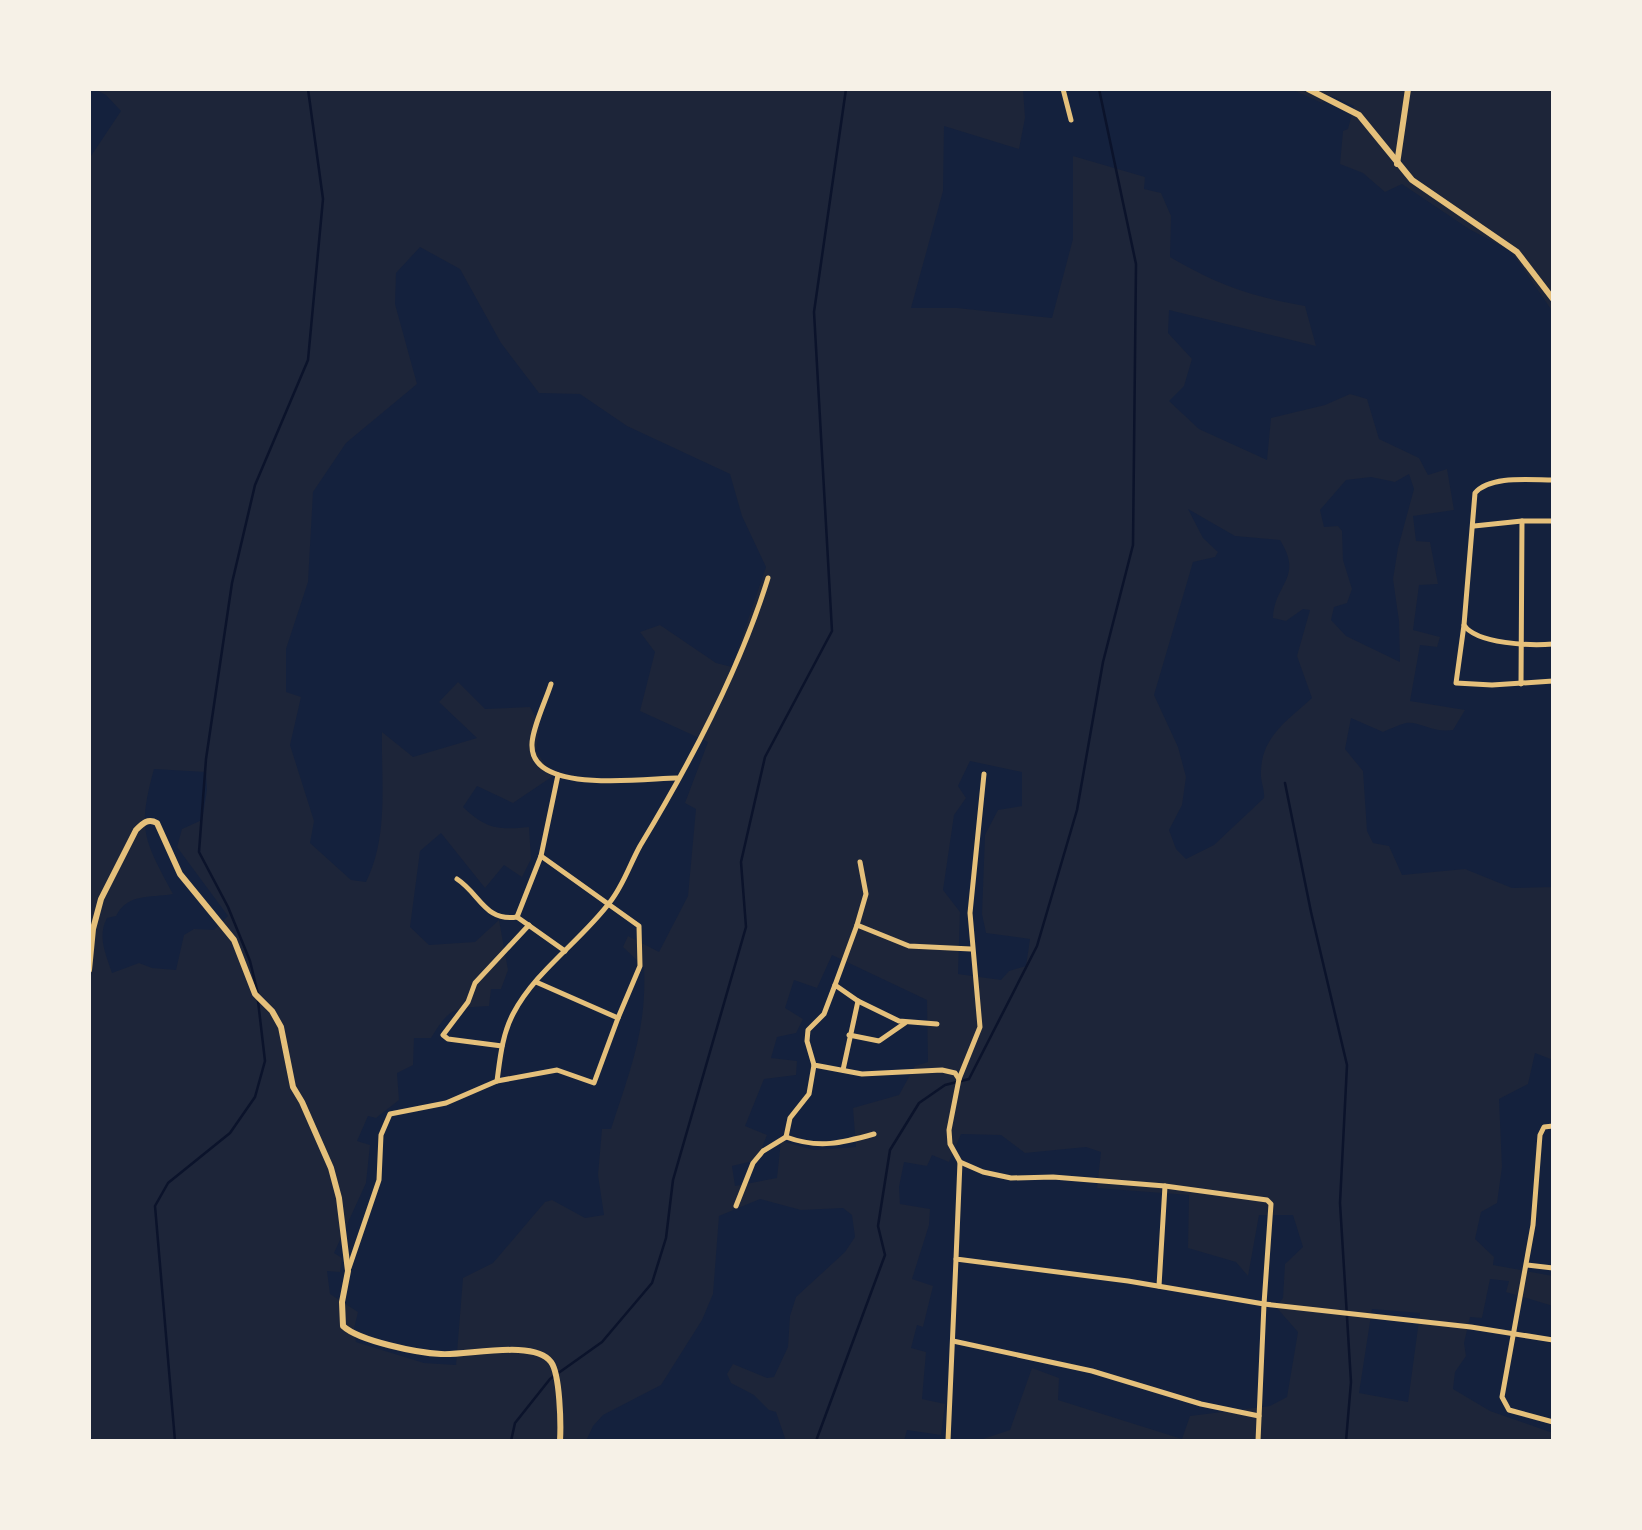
<svg xmlns="http://www.w3.org/2000/svg" width="1642" height="1530" viewBox="0 0 1642 1530" font-family="'Source Sans 3',sans-serif">
<style>
.green{fill:#1d2539;fill-rule:evenodd}
.lines{fill:none;stroke-linecap:round;stroke-linejoin:round}
.stream{stroke:#0b132b;stroke-width:2.5}
.minor{stroke:#e5c07b;stroke-width:5}
.tertiary{stroke:#e5c07b;stroke-width:6}
</style>
<rect width="100%" height="100%" fill="#14213d"/>
<g class="green">
<path d="M94,89H1023L1025,118L1019,149L944,126L943,191L911,308H957L1052,318L1073,239V156L1145,177L1144,189L1161,193L1171,216L1170,257C1218,285 1250,296 1305,306L1316,346L1169,310L1168,333L1192,359L1184,386L1169,401L1199,429L1267,460L1271,418L1325,405L1350,394L1367,399L1379,439L1419,458L1428,475L1447,469L1454,510L1413,516L1416,541L1430,542L1438,584L1419,585L1413,630L1440,637L1437,647L1420,645L1410,701L1465,710L1453,730C1431,733 1420,721 1406,723C1398,725 1390,729 1383,732L1351,718L1345,749L1363,771L1367,831L1373,843L1389,846L1402,875L1465,869L1512,888L1553,887V1060L1535,1053L1528,1084L1499,1099L1502,1167L1497,1203L1481,1212L1475,1239L1494,1257L1493,1265L1553,1276V1306L1506,1292L1509,1281L1490,1279L1482,1318L1470,1317L1464,1343L1466,1356L1455,1372L1453,1389L1490,1411L1553,1433V1441H977L1010,1430L1032,1368L1059,1378L1058,1400L1182,1439L1190,1416L1270,1406L1287,1397L1298,1332L1276,1307L1283,1298L1285,1264L1303,1247L1293,1215H1259L1248,1276L1236,1262L1188,1248L1189,1195L1097,1188L1101,1152L1086,1147L1025,1153L1001,1135L961,1134L949,1162L932,1155L927,1166L904,1162L899,1187L900,1204L930,1209L929,1225L912,1279L933,1286L923,1327L917,1325L911,1348L926,1352L922,1399L945,1404L941,1435L907,1430L904,1441H786L776,1412L769,1410L754,1395L731,1383L727,1374L733,1364L767,1378L774,1377L788,1347L790,1316L796,1297L845,1252L855,1237L852,1215L843,1208L801,1210L760,1199L719,1216L713,1294L702,1320L661,1385L603,1415L593,1426L586,1441H94L89,1435V159L121,111L106,95ZM420,247L460,269L501,343L539,393L580,394L627,426L730,474L742,516L766,567L732,667L716,663L660,625L640,632L655,652L640,711L708,742L685,803L696,809L688,896L659,952L628,936L623,947L644,967C647,1030 630,1070 611,1129H602L598,1175L604,1215L585,1218L552,1200L545,1202L493,1263L463,1278L456,1365L424,1363L356,1342L354,1329L358,1312L330,1294L327,1271L340,1272L342,1258L334,1253L366,1183L370,1145L357,1141L368,1116L376,1118L399,1100L397,1073L413,1065L414,1038H431C450,1007 454,1008 489,1006L491,989H501L508,970L499,920L475,942L429,945L410,927L420,851L441,833L485,888L504,865L522,877L531,859L529,827C498,830 486,829 463,807L477,786L513,803L553,776L536,751L540,725L530,707L485,709L458,682L439,702L477,738L413,757L382,732C381,781 389,836 366,882L351,880L310,843L314,821L290,745L301,697L286,692V649L308,582L313,492L346,443L417,384L395,304L396,273ZM1409,474L1414,489L1398,548L1393,579L1399,621L1400,662L1346,636L1331,620L1334,607L1347,603L1352,589L1343,560L1342,531L1338,526L1324,527L1320,510L1346,480L1371,477L1395,482ZM1188,509L1235,536L1280,540C1304,578 1274,584 1273,618L1286,621L1303,609L1310,610L1297,656L1312,698C1288,720 1262,736 1261,771C1260,781 1265,789 1264,798L1214,845L1186,859L1176,849L1169,830L1182,805L1186,777L1178,747L1154,695L1193,562L1215,557L1218,552L1203,538ZM970,761L1022,772V806L998,810L985,835L982,914L986,933L1030,939L1026,966L1009,971L1001,980L958,974L960,912L943,890L954,815L966,798L958,786ZM154,769L206,772L207,790L202,820L182,829L177,847L228,916L214,930L194,929L184,935L176,970L152,968L139,963L112,973C106,954 97,937 107,918L116,916C128,893 149,898 173,894C144,839 137,831 154,769ZM832,955L927,1000L928,1062L915,1066L899,1095L853,1108L856,1147L814,1150L781,1141L777,1178L735,1186L732,1166L757,1160L767,1135L745,1126L764,1079L796,1075L797,1061L771,1058L777,1037L796,1033L803,1019L785,1008L794,980L817,988ZM1372,1309L1420,1313L1408,1402L1359,1393Z"/>
<path d="M1291,89H1553V312L1511,251L1469,229L1402,184L1385,192L1363,173L1340,164L1343,131L1348,129L1354,106L1332,96L1322,103Z"/>
</g>
<g class="lines">
<g class="stream">
<path d="M1285,783L1311,912L1347,1065L1340,1203L1351,1382L1346,1441"/>
<path d="M258,994L250,961L228,907L199,852L206,759L232,583L255,485L308,360L323,199L308,89"/>
<path d="M175,1441L155,1206L168,1183L230,1133L255,1097L265,1061L258,1001"/>
<path d="M511,1441L515,1423L550,1379L602,1342L652,1283L666,1238L673,1180L746,927L741,862L765,757L832,631L814,312L846,89"/>
<path d="M816,1441L885,1255L878,1226L890,1150L919,1103L945,1085L969,1079L1037,946L1077,810L1103,662L1133,545L1136,264L1099,89"/>
</g>
<g class="minor">
<path d="M1063,89L1071,120"/>
<path d="M1553,480C1531,480 1490,475 1475,493L1464,625C1476,644 1532,646 1553,644"/>
<path d="M1474,526L1522,521"/>
<path d="M1464,625L1456,683L1492,685L1553,681"/>
<path d="M551,684C546,700 531,731 532,746C532,795 647,778 677,778"/>
<path d="M1521,684L1522,521H1553"/>
<path d="M984,774L970,913L980,1027L959,1079L949,1130L950,1144L960,1162L956,1259L1128,1281L1264,1304L1258,1441"/>
<path d="M558,775L541,856L517,917L565,951"/>
<path d="M541,856L639,926L640,966L618,1018"/>
<path d="M457,879C480,894 485,922 517,917"/>
<path d="M857,925L866,894L860,862"/>
<path d="M835,985L857,925L909,946L971,949"/>
<path d="M937,1024L899,1021L858,1001L835,985L824,1014L808,1030L807,1041L814,1065L862,1074L942,1070L955,1073L959,1079"/>
<path d="M849,1035L879,1041L905,1023"/>
<path d="M502,1046L448,1039L443,1035L468,1002L475,983L529,925"/>
<path d="M814,1065L809,1094L790,1118L786,1137C819,1149 842,1143 874,1134"/>
<path d="M843,1070L858,1001"/>
<path d="M497,1081L557,1070L594,1083L618,1018L536,982"/>
<path d="M1553,1126L1544,1127L1540,1135L1533,1225L1502,1397L1509,1410L1553,1422"/>
<path d="M960,1162L983,1172L1011,1178L1053,1177L1165,1186L1267,1200L1271,1204L1264,1304L1471,1327L1553,1340"/>
<path d="M736,1206L753,1163L763,1151L786,1137"/>
<path d="M1527,1265L1553,1268"/>
<path d="M349,1268L379,1180L381,1135L390,1114L446,1103L497,1081C500,1059 502,1035 513,1014C536,970 581,941 610,902C623,886 630,864 640,846C689,765 740,669 768,578"/>
<path d="M1159,1286L1165,1186"/>
<path d="M953,1341L1092,1371L1201,1404L1259,1416"/>
<path d="M948,1441L956,1259"/>
</g>
<g class="tertiary">
<path d="M1308,89L1359,115L1412,180L1517,252L1553,299"/>
<path d="M1397,164L1408,89"/>
<path d="M89,970L93,929L101,899L136,830C143,823 148,818 157,823L180,874L234,940L255,994L272,1011L281,1027L293,1087L302,1102L331,1168L339,1198L348,1271L342,1302L343,1326C359,1341 418,1353 441,1354C466,1356 534,1339 551,1362C560,1374 561,1424 560,1441"/>
</g>
</g>
<rect width="1642" height="1530" fill="none" stroke="#f6f1e7" stroke-width="182"/>
</svg>
